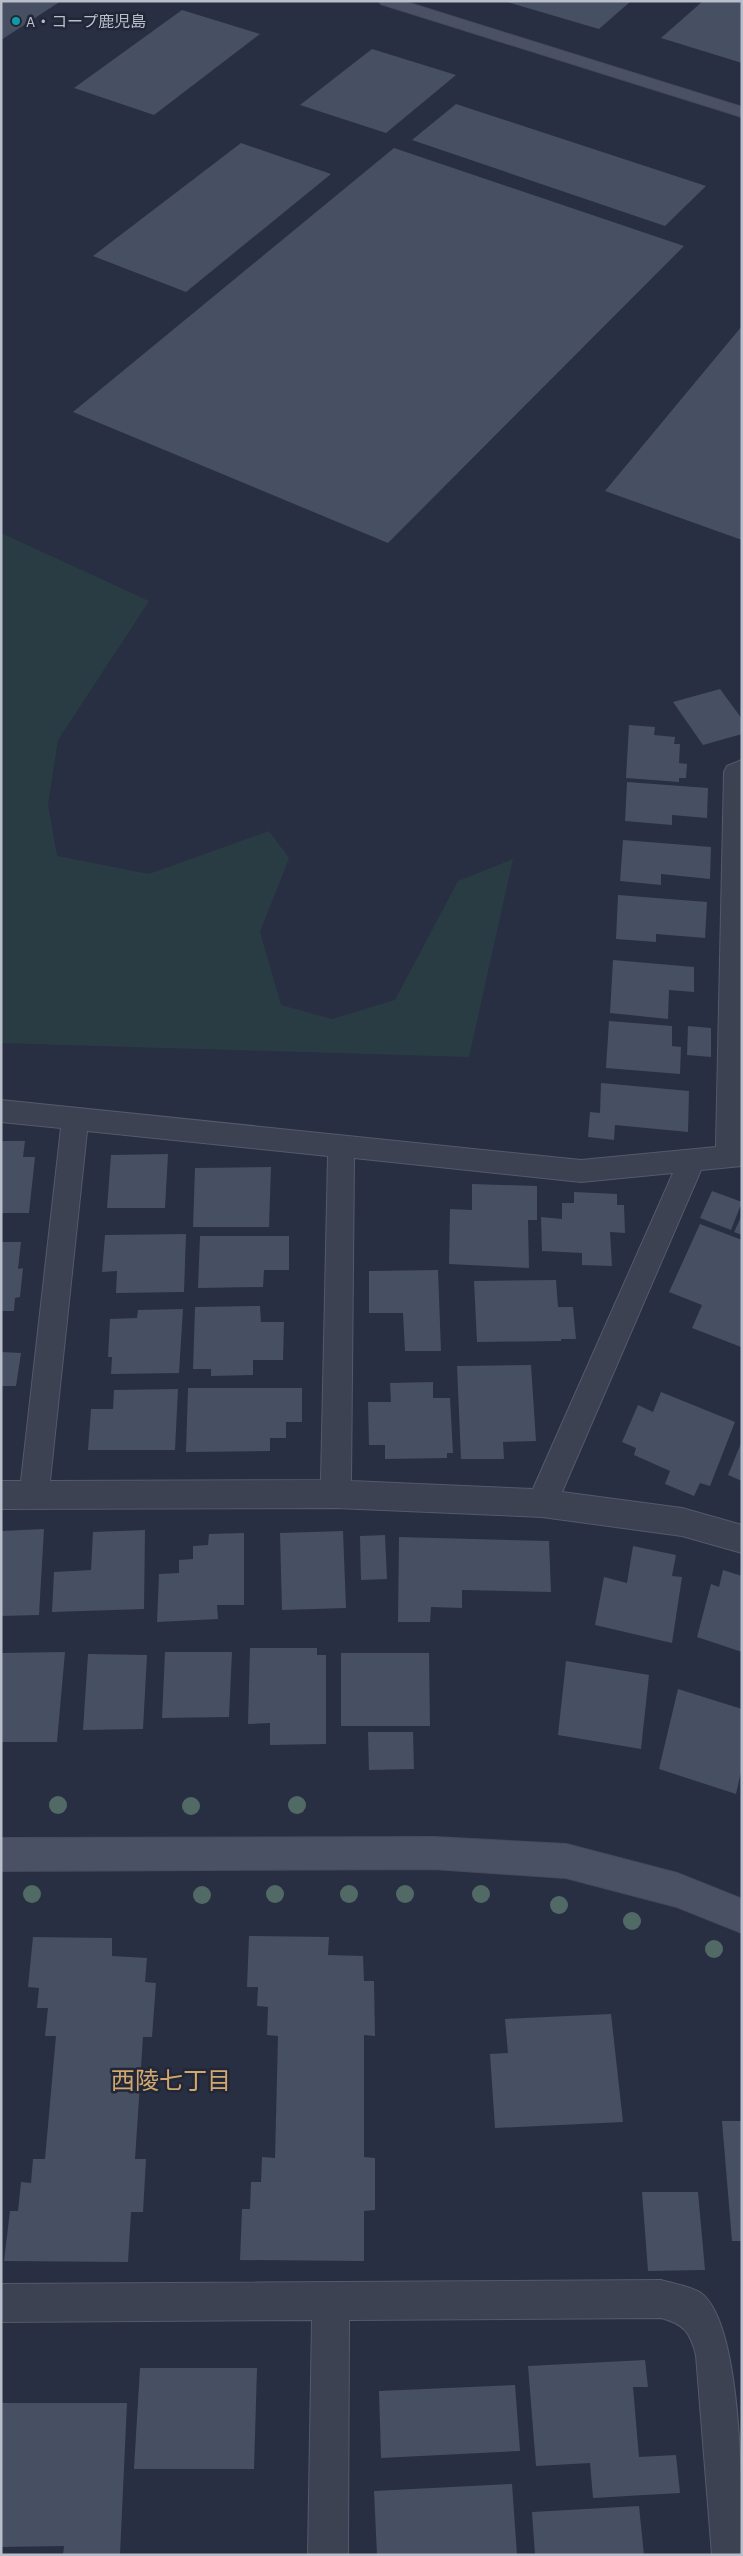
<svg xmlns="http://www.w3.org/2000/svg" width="743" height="2556" viewBox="0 0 743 2556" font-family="Karla,'Noto Sans JP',sans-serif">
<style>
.green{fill:#2a3c43}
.building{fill:#474f63}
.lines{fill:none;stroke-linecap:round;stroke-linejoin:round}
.street-casing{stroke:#545a69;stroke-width:2}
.secondary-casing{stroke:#464b5b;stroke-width:2}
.street{fill:#3c4252;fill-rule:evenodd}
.secondary{fill:#4b5164;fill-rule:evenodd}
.tree{fill:#516a65}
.culture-dot{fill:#0f9aa8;stroke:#212737;stroke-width:2}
.labels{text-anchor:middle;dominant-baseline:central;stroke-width:5;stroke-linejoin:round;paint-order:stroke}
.far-poi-label{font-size:16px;fill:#b9becb;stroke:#212737;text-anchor:start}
.near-neighbourhood-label{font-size:24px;fill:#d2a76e;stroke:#212737}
</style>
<rect width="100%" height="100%" fill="#282f42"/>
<path class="green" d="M1,533L149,601L58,740L48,805L57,856L149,874L269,831L289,858L260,932L281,1005L332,1019L395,1000L458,881L513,859L469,1057L1,1043Z"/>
<g class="building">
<path d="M1,1H61L1,40Z"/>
<path d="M504,1H631L599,29Z"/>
<path d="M703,1H742V63L661,38Z"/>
<path d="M182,10L260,34L154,115L74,88Z"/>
<path d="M372,49L456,75L386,133L300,105Z"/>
<path d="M456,104L706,186L665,226L412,140Z"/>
<path d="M241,143L331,174L186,292L93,256Z"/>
<path d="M394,148L684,246L388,543L73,412Z"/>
<path d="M742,326V540L605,491Z"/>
<path d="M720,689L742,719V734L703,745L673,702Z"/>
<path d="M629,725L655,727L654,735L675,737L674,744H680L679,763L687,764L686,778H679V782L626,778Z"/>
<path d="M627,782L708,788L707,818L672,815V825L625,821Z"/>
<path d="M623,840L711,847L710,879L661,874V885L620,881Z"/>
<path d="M618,895L707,902L705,938L656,934V942L616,939Z"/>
<path d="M613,960L694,967V992L669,990L668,1019L610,1013Z"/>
<path d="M609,1021L672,1026V1046L681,1047L680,1074L606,1068Z"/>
<path d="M688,1026L711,1028V1057L687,1055Z"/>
<path d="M601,1083L689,1091L688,1132L615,1125L614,1140L588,1137L590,1112L600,1113Z"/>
<path d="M1,1141H25L23,1157H35L29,1213H1Z"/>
<path d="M168,1154L165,1208H107L111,1155Z"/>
<path d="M271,1167L269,1227H193L195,1168Z"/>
<path d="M472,1184L537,1186V1220H528L529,1268L449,1264L450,1209L472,1210Z"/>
<path d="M712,1191L742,1202L731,1230L700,1218Z"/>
<path d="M574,1192L617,1194V1205H624L625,1233L610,1232L612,1266L582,1265V1253L542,1251L541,1217L562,1219V1203H574Z"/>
<path d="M742,1215V1235L734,1232Z"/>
<path d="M700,1224L742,1240L741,1347L692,1328L702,1305L669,1292Z"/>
<path d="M186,1234L184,1292L116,1293L117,1271L102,1272L105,1235Z"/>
<path d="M200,1236H289V1270H264L263,1287L198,1288Z"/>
<path d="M1,1242H21L18,1269L23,1268L20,1297L15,1298L14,1311H1Z"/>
<path d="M438,1270L441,1351H405L403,1313H369V1271Z"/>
<path d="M556,1280L558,1307H573L576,1339H561V1341L477,1342L474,1281Z"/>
<path d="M260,1306L261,1322H284L283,1360H253V1375L211,1376V1369H193L195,1307Z"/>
<path d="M183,1309L179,1373L111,1374L112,1357H108L110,1319L137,1318L138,1310Z"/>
<path d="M1,1352L21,1353L16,1386H1Z"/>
<path d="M531,1365L536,1441L503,1442L504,1459H461L457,1366Z"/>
<path d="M433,1382V1398H450L453,1453H447V1458L385,1459V1445H369L368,1402H391L390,1383Z"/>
<path d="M188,1388H302V1422H286V1438H270V1451L186,1452Z"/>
<path d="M178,1389L175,1450H88L91,1409H113L114,1390Z"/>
<path d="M661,1392L735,1422L710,1486L700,1483L694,1496L665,1484L670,1471L634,1455L636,1448L622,1442L638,1405L653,1412Z"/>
<path d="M742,1441V1481L728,1475Z"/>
<path d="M44,1529L39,1615L1,1616V1531Z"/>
<path d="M145,1530L144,1609L52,1612L54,1572L91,1570L93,1532Z"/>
<path d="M343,1531L346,1608L282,1610L280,1533Z"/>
<path d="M244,1533V1605H217L218,1619L157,1622L159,1574L179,1573V1560L193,1559V1546L208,1545L209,1534Z"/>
<path d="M385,1535L387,1579L361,1580L360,1536Z"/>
<path d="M399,1537L549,1541L551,1592L462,1590V1608L431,1607L430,1622H398Z"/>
<path d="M633,1546L676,1555L672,1576L682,1577L672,1643L595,1625L604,1577L627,1583Z"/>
<path d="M723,1570L742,1576V1652L697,1637L711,1584L719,1587Z"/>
<path d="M250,1648H317V1655H326V1744L270,1745V1723L248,1724Z"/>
<path d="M65,1652L57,1742H1V1653Z"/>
<path d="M165,1652H232L229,1717L162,1718Z"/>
<path d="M341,1653H429L430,1726H341Z"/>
<path d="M88,1654L147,1655L143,1729L83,1730Z"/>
<path d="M566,1661L649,1675L641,1749L558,1735Z"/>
<path d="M678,1689L742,1709V1767L736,1794L659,1769Z"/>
<path d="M368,1732H413L414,1769L369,1770Z"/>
<path d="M249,1936L329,1937L328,1955L363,1956L364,1981H374L375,2036L364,2035V2157L375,2158V2210L364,2211V2261L240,2260L242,2209H250L251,2182H261L262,2157L275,2158L278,2036L267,2035L268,2007L257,2006L258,1987H247Z"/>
<path d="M33,1937L112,1938V1956L147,1958L145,1982L156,1983L152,2037H143L135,2159H146L143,2212H131L128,2262L4,2261L10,2211H18L21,2182L31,2183L33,2159H45L56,2036H45L48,2008H37L39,1988L28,1987Z"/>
<path d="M611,2014L623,2122L495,2128L490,2054L508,2053L505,2019Z"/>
<path d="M722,2121H742V2241H732Z"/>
<path d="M642,2192H698L705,2270L648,2271Z"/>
<path d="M645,2360L648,2387H633L639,2457L676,2455L680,2493L593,2498L590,2463L536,2466L528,2366Z"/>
<path d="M140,2368H257L254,2469H134Z"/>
<path d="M515,2385L520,2451L381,2458L379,2391Z"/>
<path d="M1,2403H127L120,2555H63L64,2546L1,2547Z"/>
<path d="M512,2484L517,2555H377L374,2491Z"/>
<path d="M639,2506L644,2555H535L532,2512Z"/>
</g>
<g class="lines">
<g class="street-casing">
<g id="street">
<path d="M742,760V1166L701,1170L562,1492L682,1508L742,1525V1553L682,1536L542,1517L336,1508L1,1509V1481H21L61,1128L1,1122V1100L581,1160L716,1147L724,772L727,766ZM87,1131L328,1156L321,1480L50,1481ZM354,1158L581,1182L673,1173L533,1489L351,1481Z"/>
<path d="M661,2280C674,2284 690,2286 701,2293C743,2324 742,2499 742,2555H712L696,2355C690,2332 684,2324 661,2318L349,2320L348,2555H308L312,2320L1,2322V2284Z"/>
</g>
</g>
<g class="secondary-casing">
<g id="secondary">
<path d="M379,1H403L742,107V117L381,4Z"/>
<path d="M434,1837L566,1844L677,1873L742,1899V1933L677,1907L566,1878L434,1869L1,1871V1838Z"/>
</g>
</g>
<use href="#street" class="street"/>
<use href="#secondary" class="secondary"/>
</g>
<g class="tree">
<circle cx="58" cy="1805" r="9"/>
<circle cx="297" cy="1805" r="9"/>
<circle cx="191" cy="1806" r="9"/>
<circle cx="32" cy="1894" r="9"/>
<circle cx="275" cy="1894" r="9"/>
<circle cx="349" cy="1894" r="9"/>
<circle cx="405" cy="1894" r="9"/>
<circle cx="481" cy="1894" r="9"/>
<circle cx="202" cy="1895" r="9"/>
<circle cx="559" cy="1905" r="9"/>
<circle cx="632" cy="1921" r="9"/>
<circle cx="714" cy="1949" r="9"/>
</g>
<circle class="culture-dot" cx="16" cy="21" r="5"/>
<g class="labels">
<g class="far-poi-label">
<text x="26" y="21">A・コープ鹿児島</text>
</g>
<g class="near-neighbourhood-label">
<text x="171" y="2081">西陵七丁目</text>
</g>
</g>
<rect width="743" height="2556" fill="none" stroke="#b9becb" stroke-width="5"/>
</svg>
